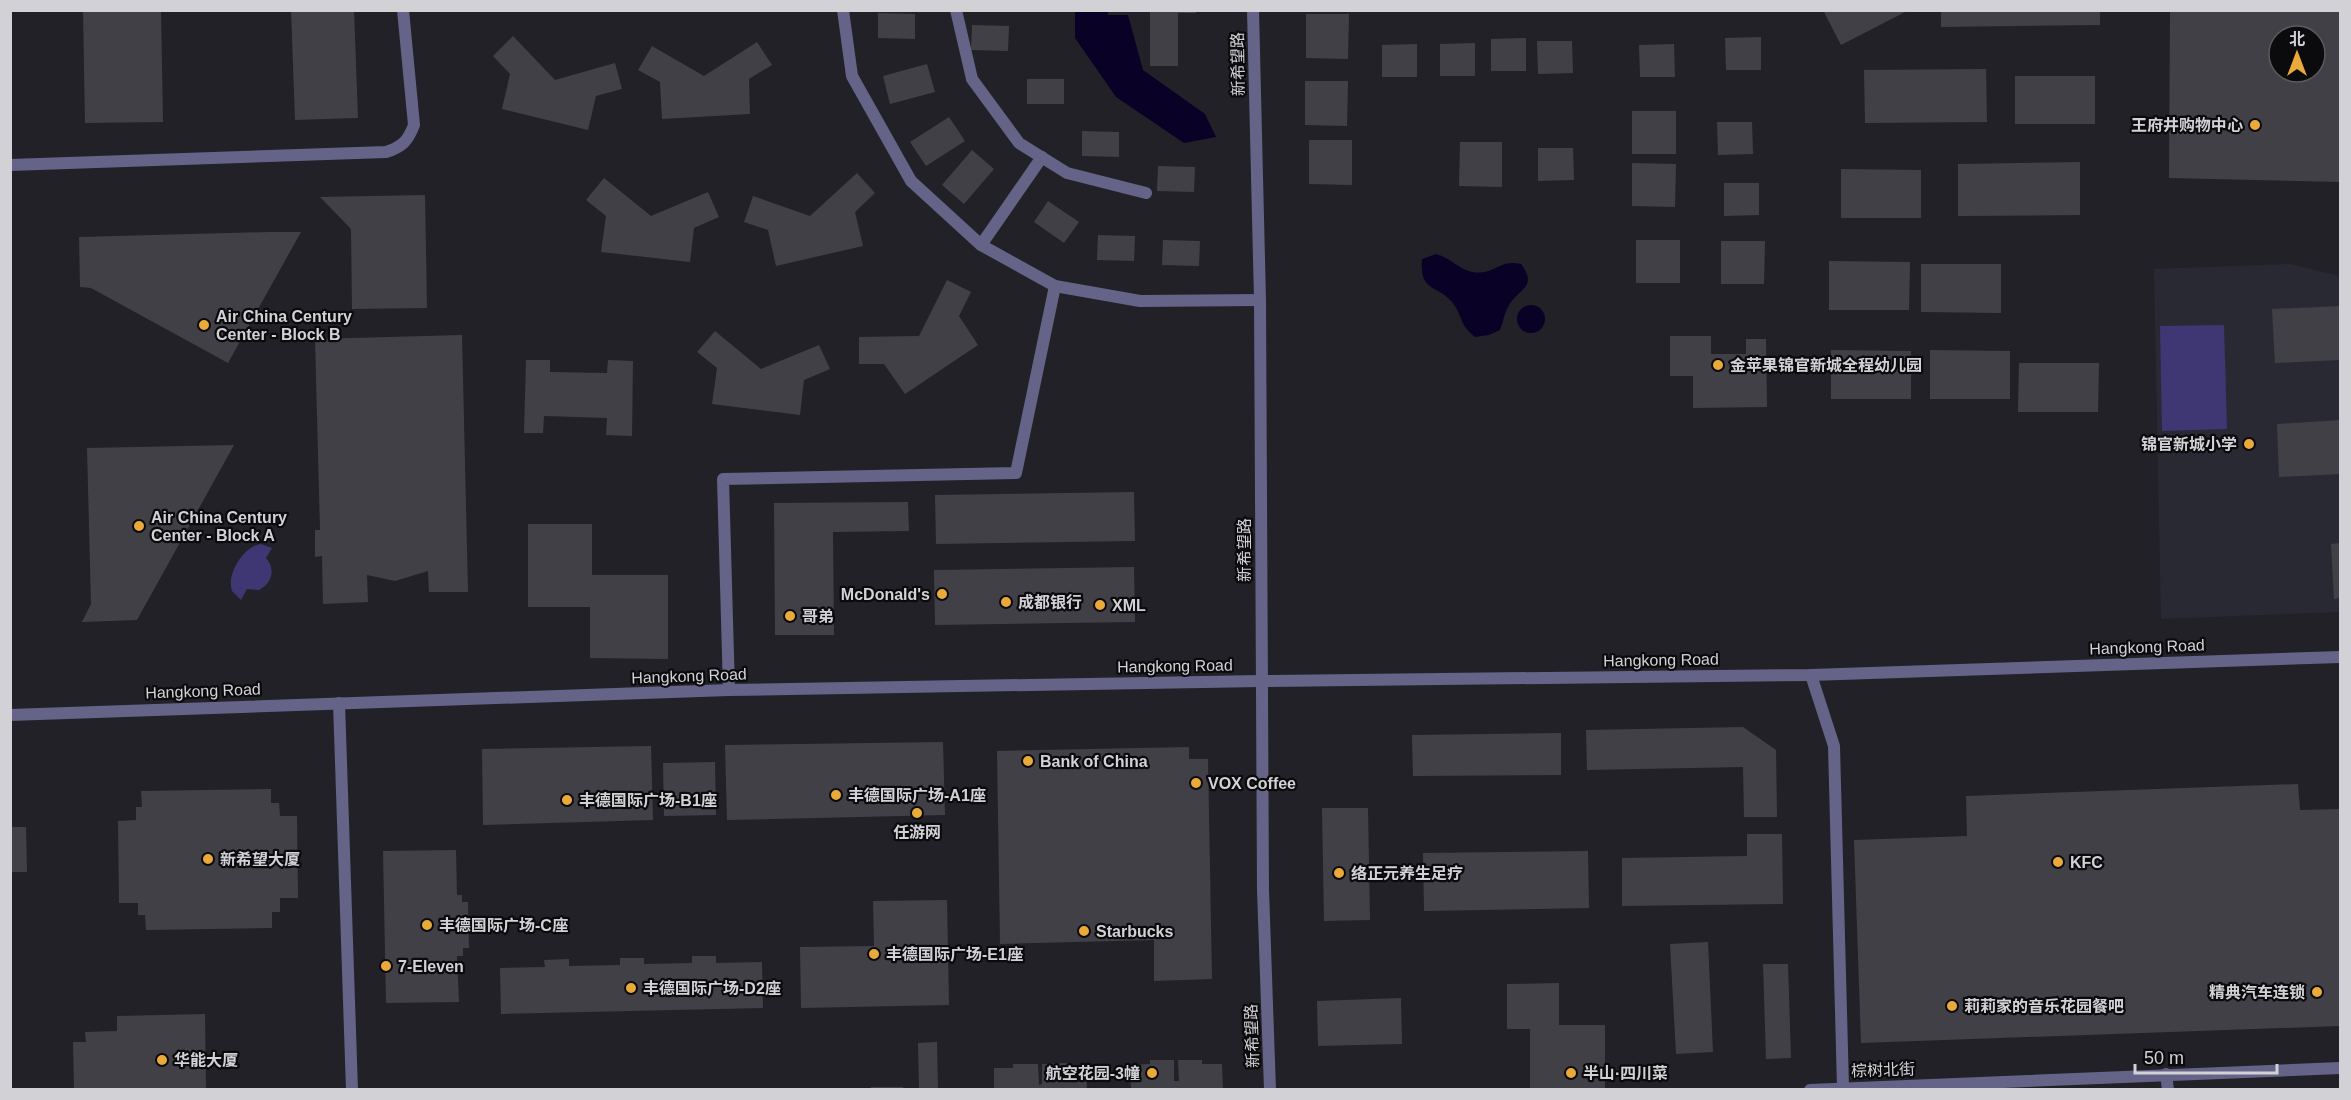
<svg xmlns="http://www.w3.org/2000/svg" width="2351" height="1100" viewBox="0 0 2351 1100" font-family="Arial,'Noto Sans SC',sans-serif">
<style>
.built{fill:#292934}
.green{fill:#3f3773}
.water{fill:#0a0127}
.building{fill:#414047;fill-rule:evenodd}
.lines{fill:none;stroke-linecap:round;stroke-linejoin:round}
.minor{stroke:#656387;stroke-width:12}
.poi-dot{fill:#eaaa39;stroke:#0b0b0e;stroke-width:2}
.labels{text-anchor:middle;dominant-baseline:central;stroke-width:4.5;stroke-linejoin:round;paint-order:stroke}
.street-label{font-size:16px;fill:#d2d2d6;stroke:#0b0b0e}
.poi-label{font-size:16px;font-weight:bold;fill:#d2d2d6;stroke:#0b0b0e;text-anchor:start}
</style>
<rect width="100%" height="100%" fill="#212127"/>
<path class="built" d="M2290,264L2340,276V612L2161,619L2154,269Z"/>
<g class="green">
<path d="M2224,325L2227,429L2162,431L2160,326Z"/>
<path d="M261,544L272,548L266,558C276,569 272,583 259,590L247,589L241,600L232,591C226,574 244,546 261,544Z"/>
</g>
<g class="water">
<path d="M1075,11H1108V15H1128L1143,70L1205,114L1216,137L1184,143L1116,97L1075,38Z"/>
<path d="M1436,254C1454,259 1464,276 1484,272C1500,269 1502,260 1521,264C1539,288 1517,289 1508,307C1504,314 1503,323 1500,330L1489,335L1475,337C1459,323 1464,321 1455,306C1440,283 1419,295 1422,259Z"/>
<circle cx="1531" cy="319" r="14"/>
</g>
<g class="building">
<path d="M83,10H161L163,122L85,123Z"/>
<path d="M291,10H354L358,118L295,120Z"/>
<path d="M1150,10H1196V13H1178V66H1150Z"/>
<path d="M1823,10H1909L1841,45Z"/>
<path d="M1941,10H2100V25L1941,27Z"/>
<path d="M2170,10H2340V182L2169,178ZM2279,36H2315V72H2279Z"/>
<path d="M878,13L915,14V39L878,38Z"/>
<path d="M1306,14H1349L1348,59L1306,58Z"/>
<path d="M972,25L1009,26L1008,51L971,50Z"/>
<path d="M513,36L555,80L615,63L622,89L596,96L588,130L502,109L510,74L493,56Z"/>
<path d="M1761,37V70H1726L1725,38Z"/>
<path d="M1526,38V71H1491V39Z"/>
<path d="M1537,41H1572L1573,73L1538,74Z"/>
<path d="M757,42L772,65L749,79L750,114L662,119L660,82L638,70L652,46L704,76Z"/>
<path d="M1475,43V76H1440V44Z"/>
<path d="M1417,44V77H1382V45Z"/>
<path d="M1674,44L1675,77H1640L1639,45Z"/>
<path d="M927,64L935,92L890,104L883,76Z"/>
<path d="M1986,69L1987,122L1865,123L1864,70Z"/>
<rect x="2015" y="76" width="80" height="48"/>
<rect x="1027" y="79" width="37" height="25"/>
<path d="M1305,81H1348L1347,126L1305,125Z"/>
<rect x="1632" y="111" width="44" height="43"/>
<path d="M949,117L965,141L926,166L910,142Z"/>
<path d="M1717,122H1752L1753,154L1718,155Z"/>
<path d="M1082,131L1119,132V157L1082,156Z"/>
<path d="M1309,140H1352V185L1309,184Z"/>
<path d="M1460,142H1502V187L1459,186Z"/>
<path d="M1538,148H1573L1574,180L1538,181Z"/>
<path d="M972,150L994,169L964,204L942,185Z"/>
<path d="M2080,162V215L1958,216V164Z"/>
<path d="M1632,163L1676,164L1675,207L1632,206Z"/>
<path d="M1158,166L1195,167L1194,192L1157,191Z"/>
<path d="M1841,169L1921,170V218H1841Z"/>
<path d="M857,173L875,193L855,212L863,246L776,266L768,230L744,222L753,196L810,216Z"/>
<path d="M604,178L651,216L708,192L719,217L694,228L690,262L601,252L606,216L586,200Z"/>
<path d="M1724,183H1759V215L1724,216Z"/>
<path d="M425,195L427,308L352,309L351,229L320,197Z"/>
<path d="M1048,201L1079,222L1064,243L1034,222Z"/>
<path d="M269,232H301L228,363L91,288L80,287L79,237Z"/>
<path d="M1098,235L1135,236L1134,261L1097,260Z"/>
<path d="M1163,240L1200,241L1199,266L1162,265Z"/>
<rect x="1636" y="240" width="44" height="43"/>
<path d="M1721,241H1765L1764,284H1721Z"/>
<path d="M1829,261L1910,262L1909,310H1829Z"/>
<path d="M1921,264H2001V313L1921,312Z"/>
<path d="M947,280L971,292L959,316L978,345L905,394L884,364H859V337L919,336Z"/>
<path d="M2340,306V360L2275,363L2272,309Z"/>
<path d="M715,331L761,369L819,345L830,369L804,380L800,415L712,404L717,368L697,352Z"/>
<path d="M462,335L468,592H429L428,571L395,581L367,575L368,602L323,604L322,556L315,557V530H320L315,339Z"/>
<path d="M1670,336H1711V354H1746V339H1766L1767,407L1693,408V376H1670Z"/>
<path d="M1831,350L1911,351V399H1831Z"/>
<path d="M1930,350L2010,351V399H1930Z"/>
<path d="M526,360H550V372L607,373L608,360L633,361L632,436L606,435L607,418L544,416L543,433H524Z"/>
<path d="M2019,363H2099L2098,412H2018Z"/>
<path d="M2340,420V474L2279,477L2277,424Z"/>
<path d="M234,445L137,620L82,622L91,604L87,448Z"/>
<path d="M1134,492L1135,541L936,544L935,495Z"/>
<path d="M908,502L909,531L833,532L834,635H775L774,503Z"/>
<path d="M528,524H592V575H668V659L590,658V607H528Z"/>
<path d="M2340,543V598L2334,599L2331,544Z"/>
<path d="M1134,567L1135,622L935,625L934,570Z"/>
<path d="M1743,727L1776,750L1777,817H1744L1743,767L1587,770L1586,730Z"/>
<path d="M1561,733V775L1413,776L1412,735Z"/>
<path d="M943,742L945,815L727,820L725,745Z"/>
<path d="M651,746L653,820L483,825L482,749Z"/>
<path d="M1189,747V759H1208L1212,979L1154,981V940L1000,944L997,751Z"/>
<path d="M715,762L716,815L664,816L663,763Z"/>
<path d="M2298,784L2300,810L2340,809V1026L1861,1043L1854,840L1967,836L1966,796Z"/>
<path d="M271,789V803H279L280,816H297L298,898H280V912H272V928L146,930L145,915H138V903H119L118,821L136,820V807H142L141,791Z"/>
<path d="M1322,808H1368L1370,920L1324,921Z"/>
<path d="M10,827H26L27,872H11Z"/>
<path d="M1747,834H1782L1783,904L1622,906V858L1747,856Z"/>
<path d="M456,850L457,895H462V902H468L469,948H463V956H457L459,1002L386,1003L383,851Z"/>
<path d="M1588,851L1589,908L1424,911L1423,853Z"/>
<path d="M947,900L949,1005L801,1008L800,947L874,946L873,901Z"/>
<path d="M1708,942L1713,1052L1676,1054L1670,944Z"/>
<path d="M692,956H716V963L762,962L763,1008L501,1014L500,968L545,967L544,960L569,959V966L620,965V958H644V964L692,963Z"/>
<path d="M1763,964H1788L1791,1058L1766,1059Z"/>
<path d="M1559,983V1025H1605V1090H1530V1029H1507V984Z"/>
<path d="M1401,998L1402,1044L1318,1046L1317,1001Z"/>
<path d="M205,1014L206,1090H74L73,1042H86L85,1032L117,1031V1016Z"/>
<path d="M937,1042L938,1090H919L918,1043Z"/>
<path d="M1150,1060H1174V1081H1179L1178,1060H1202V1064H1222L1223,1090H1131L1130,1065L1150,1064Z"/>
<path d="M1067,1063V1068L1086,1067L1087,1090H994V1068H1013V1064H1038L1039,1085L1042,1084V1064Z"/>
<path d="M871,1087H903L904,1090H871Z"/>
</g>
<g class="lines">
<g class="minor">
<path d="M843,10L852,76L911,181L981,245L1055,286L1140,301L1260,300"/>
<path d="M956,10L972,79L1019,143L1067,173L1146,193"/>
<path d="M1253,10L1260,300L1263,890L1270,1090"/>
<path d="M10,165L386,152C402,147 408,141 414,125L403,10"/>
<path d="M981,245L1042,157"/>
<path d="M1811,675L1834,746L1843,1088"/>
<path d="M729,690L723,479L1016,473L1055,286"/>
<path d="M339,703L352,1090"/>
<path d="M10,715L729,690L1261,681L1811,675L2340,657"/>
<path d="M2166,1074L2168,1090"/>
<path d="M1810,1090L2340,1068"/>
</g>
</g>
<g class="poi-dot">
<circle cx="2255" cy="125" r="6"/>
<circle cx="204" cy="325" r="6"/>
<circle cx="1718" cy="365" r="6"/>
<circle cx="2249" cy="444" r="6"/>
<circle cx="139" cy="526" r="6"/>
<circle cx="942" cy="594" r="6"/>
<circle cx="1006" cy="602" r="6"/>
<circle cx="1100" cy="605" r="6"/>
<circle cx="790" cy="616" r="6"/>
<circle cx="1028" cy="761" r="6"/>
<circle cx="1196" cy="783" r="6"/>
<circle cx="836" cy="795" r="6"/>
<circle cx="567" cy="800" r="6"/>
<circle cx="917" cy="813" r="6"/>
<circle cx="208" cy="859" r="6"/>
<circle cx="2058" cy="862" r="6"/>
<circle cx="1339" cy="873" r="6"/>
<circle cx="427" cy="925" r="6"/>
<circle cx="1084" cy="931" r="6"/>
<circle cx="874" cy="954" r="6"/>
<circle cx="386" cy="966" r="6"/>
<circle cx="631" cy="988" r="6"/>
<circle cx="2317" cy="992" r="6"/>
<circle cx="1952" cy="1006" r="6"/>
<circle cx="162" cy="1060" r="6"/>
<circle cx="1152" cy="1073" r="6"/>
<circle cx="1571" cy="1073" r="6"/>
</g>
<g class="labels">
<g class="street-label">
<text transform="translate(1238 64) rotate(-91)">新希望路</text>
<text transform="translate(1244 550) rotate(-90)">新希望路</text>
<text transform="translate(2147 647) rotate(-2)">Hangkong Road</text>
<text transform="translate(1661 660) rotate(-1)">Hangkong Road</text>
<text transform="translate(1175 666) rotate(-1)">Hangkong Road</text>
<text transform="translate(689 676) rotate(-2)">Hangkong Road</text>
<text transform="translate(203 691) rotate(-2)">Hangkong Road</text>
<text transform="translate(1252 1036) rotate(-92)">新希望路</text>
<text transform="translate(1883 1070) rotate(-2)">棕树北街</text>
</g>
<g class="poi-label">
<text x="2243" y="125" text-anchor="end">王府井购物中心</text>
<text x="216" y="316">Air China Century<tspan x="216" dy="18">Center - Block B</tspan></text>
<text x="1730" y="365">金苹果锦官新城全程幼儿园</text>
<text x="2237" y="444" text-anchor="end">锦官新城小学</text>
<text x="151" y="517">Air China Century<tspan x="151" dy="18">Center - Block A</tspan></text>
<text x="930" y="594" text-anchor="end">McDonald's</text>
<text x="1018" y="602">成都银行</text>
<text x="1112" y="605">XML</text>
<text x="802" y="616">哥弟</text>
<text x="1040" y="761">Bank of China</text>
<text x="1208" y="783">VOX Coffee</text>
<text x="848" y="795">丰德国际广场-A1座</text>
<text x="579" y="800">丰德国际广场-B1座</text>
<text x="917" y="832" text-anchor="middle">任游网</text>
<text x="220" y="859">新希望大厦</text>
<text x="2070" y="862">KFC</text>
<text x="1351" y="873">络正元养生足疗</text>
<text x="439" y="925">丰德国际广场-C座</text>
<text x="1096" y="931">Starbucks</text>
<text x="886" y="954">丰德国际广场-E1座</text>
<text x="398" y="966">7-Eleven</text>
<text x="643" y="988">丰德国际广场-D2座</text>
<text x="2305" y="992" text-anchor="end">精典汽车连锁</text>
<text x="1964" y="1006">莉莉家的音乐花园餐吧</text>
<text x="174" y="1060">华能大厦</text>
<text x="1140" y="1073" text-anchor="end">航空花园-3幢</text>
<text x="1583" y="1073">半山·四川菜</text>
</g>
</g>
<rect width="2351" height="1100" fill="none" stroke="#d2d2d6" stroke-width="24"/>
<g transform="translate(2297 54)"><circle r="28" fill="#0b0b0e" stroke="#5b5b5e" stroke-width="1.5"/>
<path d="M0-4.5L10 22L0 15L-10 22Z" fill="#eaaa39"/>
<text y="-9" font-size="16" font-weight="bold" text-anchor="middle" fill="#d2d2d6">北</text>
</g>
<path d="M2135 1064v9h142v-9" fill="none" stroke="#d2d2d6" stroke-width="3"/>
<text x="2144" y="1064" font-size="18" fill="#d2d2d6" stroke="#0b0b0e" stroke-width="4.5" paint-order="stroke">50 m</text>
</svg>
